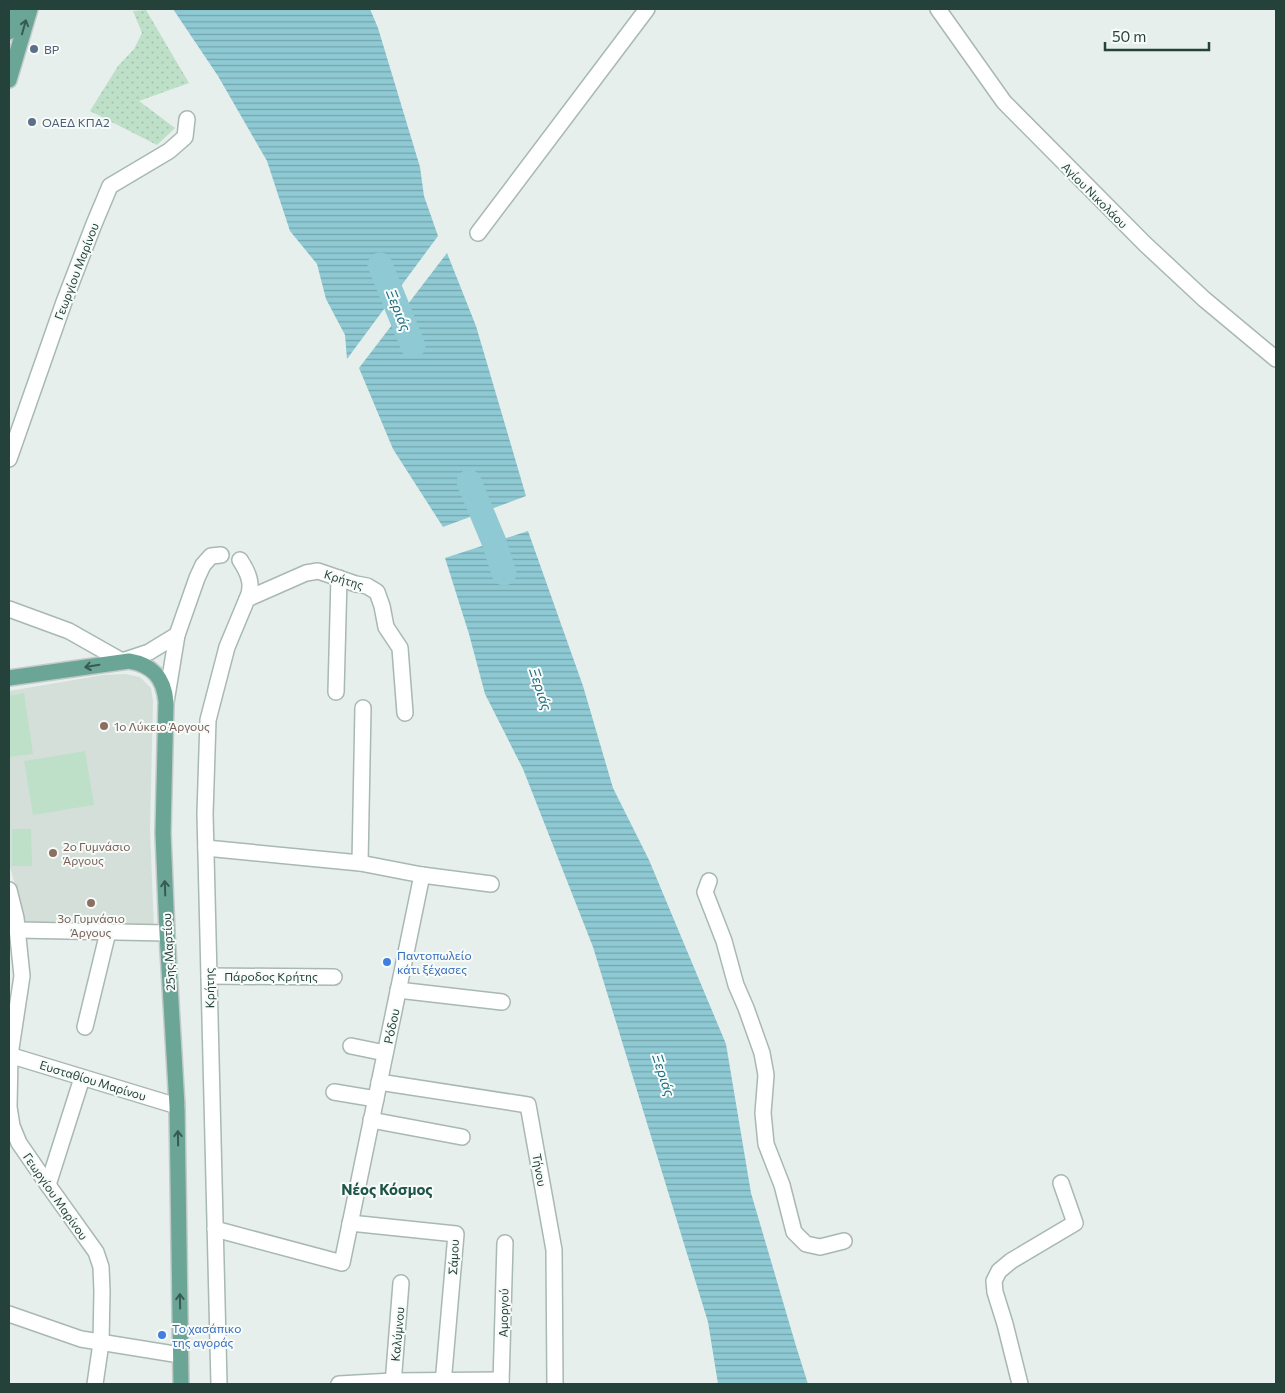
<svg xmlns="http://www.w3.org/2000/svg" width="1285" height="1393" viewBox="0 0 1285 1393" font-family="Commissioner,sans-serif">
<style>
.built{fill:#d4dfda}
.grass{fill:url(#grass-dots)}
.pitch{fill:#bfe0c8}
.water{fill:url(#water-rules)}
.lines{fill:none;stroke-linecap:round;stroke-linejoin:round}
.river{stroke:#8ec9d4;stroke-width:25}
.minor-casing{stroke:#a8b8b2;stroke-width:18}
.major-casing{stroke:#c2cac8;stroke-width:18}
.minor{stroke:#fff;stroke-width:15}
.major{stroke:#6aa596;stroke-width:15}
.oneway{stroke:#365b51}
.service-dot{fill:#5c6f8a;stroke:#f7fbf9;stroke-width:2}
.education-dot{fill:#8d6e63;stroke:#f7fbf9;stroke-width:2}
.shop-dot{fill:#3f7fe0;stroke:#f7fbf9;stroke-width:2}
.labels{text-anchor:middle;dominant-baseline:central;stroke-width:4;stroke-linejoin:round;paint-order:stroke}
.service-label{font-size:12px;fill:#4e5e75;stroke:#f7fbf9;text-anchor:start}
.street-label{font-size:12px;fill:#24423a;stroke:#f7fbf9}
.education-label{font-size:12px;fill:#785e54;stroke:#f7fbf9;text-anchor:start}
.shop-label{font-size:12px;fill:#366cbe;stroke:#f7fbf9;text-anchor:start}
.water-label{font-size:14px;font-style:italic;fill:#1c6f80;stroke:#f7fbf9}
.quarter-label{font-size:15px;font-weight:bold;fill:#1f5548;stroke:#f7fbf9}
</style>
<defs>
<pattern id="grass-dots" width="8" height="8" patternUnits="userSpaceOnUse" patternTransform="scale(1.25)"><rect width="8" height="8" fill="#bfe0c8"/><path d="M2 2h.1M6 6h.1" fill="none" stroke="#a4c1ad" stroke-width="1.8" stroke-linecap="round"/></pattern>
<pattern id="water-rules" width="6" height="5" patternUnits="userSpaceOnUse" patternTransform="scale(1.25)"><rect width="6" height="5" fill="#8ec9d4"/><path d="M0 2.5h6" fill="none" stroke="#74a5ad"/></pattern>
</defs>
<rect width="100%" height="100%" fill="#e6efeb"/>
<path class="built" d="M125,674L140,677L151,688L153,701L150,830L154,930L26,924L9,863V691L103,675Z"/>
<path class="grass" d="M146,10L189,83L139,101L175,128L157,145L90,111L118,66L134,49L142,33L133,11Z"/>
<g class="pitch">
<path d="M24,693L33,754L9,757V696Z"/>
<path d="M85,751L94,805L33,815L24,761Z"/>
<path d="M12,829H31L32,866H12Z"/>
</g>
<g class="water">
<path d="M173,9H370L378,28L420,167L424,196L438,236L347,359L345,335L326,299L317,264L290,231L267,161L218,76Z"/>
<path d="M447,253L476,326L526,496L443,527L393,449L359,368Z"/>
<path d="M528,531L583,686L613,788L649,860L726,1044L751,1193L796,1346L808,1384H718L708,1322L593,947L523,769L485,694L469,634L445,558Z"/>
</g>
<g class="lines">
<g class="river">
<path d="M380,265L413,346"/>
<path d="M469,482L494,542L504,573"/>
</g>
<g class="minor-casing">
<g id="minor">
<path d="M938,9L1004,102L1145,244L1204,299L1276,359"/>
<path d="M478,233L647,9"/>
<path d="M9,459L64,302L94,224L110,186L169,151L185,137L187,119"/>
<path d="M240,560C248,572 254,585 247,599"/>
<path d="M9,609L69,631L122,661L149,652L177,635"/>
<path d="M336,692L339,578"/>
<path d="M166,702L177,635L197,578L203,565L211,556L221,555"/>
<path d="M206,848L360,863L422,875L491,884"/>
<path d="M360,863L363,708"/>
<path d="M709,881L705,892L724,941L736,985L746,1008L762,1053L766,1075L763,1113L766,1144L782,1185L794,1232L806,1244L820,1247L844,1241"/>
<path d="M9,890L16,918L22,976L10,1055L9,1107L12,1126L19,1143L48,1185L96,1252L101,1267L102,1291L101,1343L95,1384"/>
<path d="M18,930L167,933"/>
<path d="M209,976L334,977"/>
<path d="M398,990L502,1002"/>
<path d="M85,1027L108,932"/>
<path d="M351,1046L385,1053"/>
<path d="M9,1055L177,1106"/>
<path d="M379,1082L528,1105L554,1250L555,1384"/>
<path d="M334,1092L376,1099"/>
<path d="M371,1120L462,1137"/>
<path d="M48,1185L82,1078"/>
<path d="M350,1223L456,1234L443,1384"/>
<path d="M215,1229L342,1263L422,875"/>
<path d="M9,1314L81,1339L180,1355"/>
<path d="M219,1384L205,814L208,720L227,647L247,599L306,573L318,571L356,584L367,586L377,592L382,606L386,627L400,648L405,713"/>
<path d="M339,1384L393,1381L501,1380"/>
<path d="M393,1384L401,1283"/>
<path d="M501,1384L505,1243"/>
<path d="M1020,1384L1005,1324L995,1292L994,1281L999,1271L1011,1261L1075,1223L1061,1183"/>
</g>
</g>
<g class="major-casing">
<g id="major">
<path d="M9,32L16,9"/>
<path d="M9,80L30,9"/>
<path d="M9,678L129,661C153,665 164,678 166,702L163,833L167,933L177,1106L181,1384"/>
</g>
</g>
<use href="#minor" class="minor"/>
<use href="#major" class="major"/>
</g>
<defs><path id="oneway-shaft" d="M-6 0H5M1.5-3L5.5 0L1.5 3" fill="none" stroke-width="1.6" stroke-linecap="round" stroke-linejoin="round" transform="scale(1.25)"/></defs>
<g class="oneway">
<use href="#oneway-shaft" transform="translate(24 27) rotate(-74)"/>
<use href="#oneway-shaft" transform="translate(92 666) rotate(171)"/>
<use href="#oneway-shaft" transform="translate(165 888) rotate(-92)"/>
<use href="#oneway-shaft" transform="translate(178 1138) rotate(-91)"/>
<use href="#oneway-shaft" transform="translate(180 1301) rotate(-91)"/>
</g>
<g class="service-dot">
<circle cx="34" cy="49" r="5"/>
<circle cx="32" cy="122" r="5"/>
</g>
<g class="education-dot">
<circle cx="104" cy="726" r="5"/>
<circle cx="53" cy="853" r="5"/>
<circle cx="91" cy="903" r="5"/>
</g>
<g class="shop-dot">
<circle cx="387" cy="962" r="5"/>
<circle cx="162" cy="1335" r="5"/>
</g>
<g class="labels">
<g class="service-label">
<text x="44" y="49">BP</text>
<text x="42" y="122">ΟΑΕΔ ΚΠΑ2</text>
</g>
<g class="street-label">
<text transform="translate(1095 195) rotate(45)">Αγίου Νικολάου</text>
<text transform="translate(76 271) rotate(-69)">Γεωργίου Μαρίνου</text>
<text transform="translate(344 579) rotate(17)">Κρήτης</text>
<text transform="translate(168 952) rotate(-93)">25ης Μαρτίου</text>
<text x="271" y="976">Πάροδος Κρήτης</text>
<text transform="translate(209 988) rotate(-91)">Κρήτης</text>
<text transform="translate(391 1026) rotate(-78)">Ρόδου</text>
<text transform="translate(93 1080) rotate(17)">Ευσταθίου Μαρίνου</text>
<text transform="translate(540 1170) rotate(80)">Τήνου</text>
<text transform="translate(56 1196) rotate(55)">Γεωργίου Μαρίνου</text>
<text transform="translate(453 1257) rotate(-87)">Σάμου</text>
<text transform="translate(503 1313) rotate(-89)">Αμοργού</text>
<text transform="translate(397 1334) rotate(-85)">Καλύμνου</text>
</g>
<g class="education-label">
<text x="114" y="726">1ο Λύκειο Άργους</text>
<text x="63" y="846">2ο Γυμνάσιο<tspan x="63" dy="14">Άργους</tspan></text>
<text x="91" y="918" text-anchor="middle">3ο Γυμνάσιο<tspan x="91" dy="14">Άργους</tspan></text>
</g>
<g class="shop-label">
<text x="397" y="955">Παντοπωλείο<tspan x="397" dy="14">κάτι ξέχασες</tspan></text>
<text x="172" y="1328">Το χασάπικο<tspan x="172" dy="14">της αγοράς</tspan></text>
</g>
<g class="water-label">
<text transform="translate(399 310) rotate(68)">Ξεριάς</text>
<text transform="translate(541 689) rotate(72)">Ξεριάς</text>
<text transform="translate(664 1075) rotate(72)">Ξεριάς</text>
</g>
<g class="quarter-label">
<text x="387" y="1189">Νέος Κόσμος</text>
</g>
</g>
<rect width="1285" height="1393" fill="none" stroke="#24423a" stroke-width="20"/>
<path d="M1105 42v8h104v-8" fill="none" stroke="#24423a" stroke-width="2.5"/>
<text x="1112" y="42" font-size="15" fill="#24423a" stroke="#f7fbf9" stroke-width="4" paint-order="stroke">50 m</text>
</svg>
